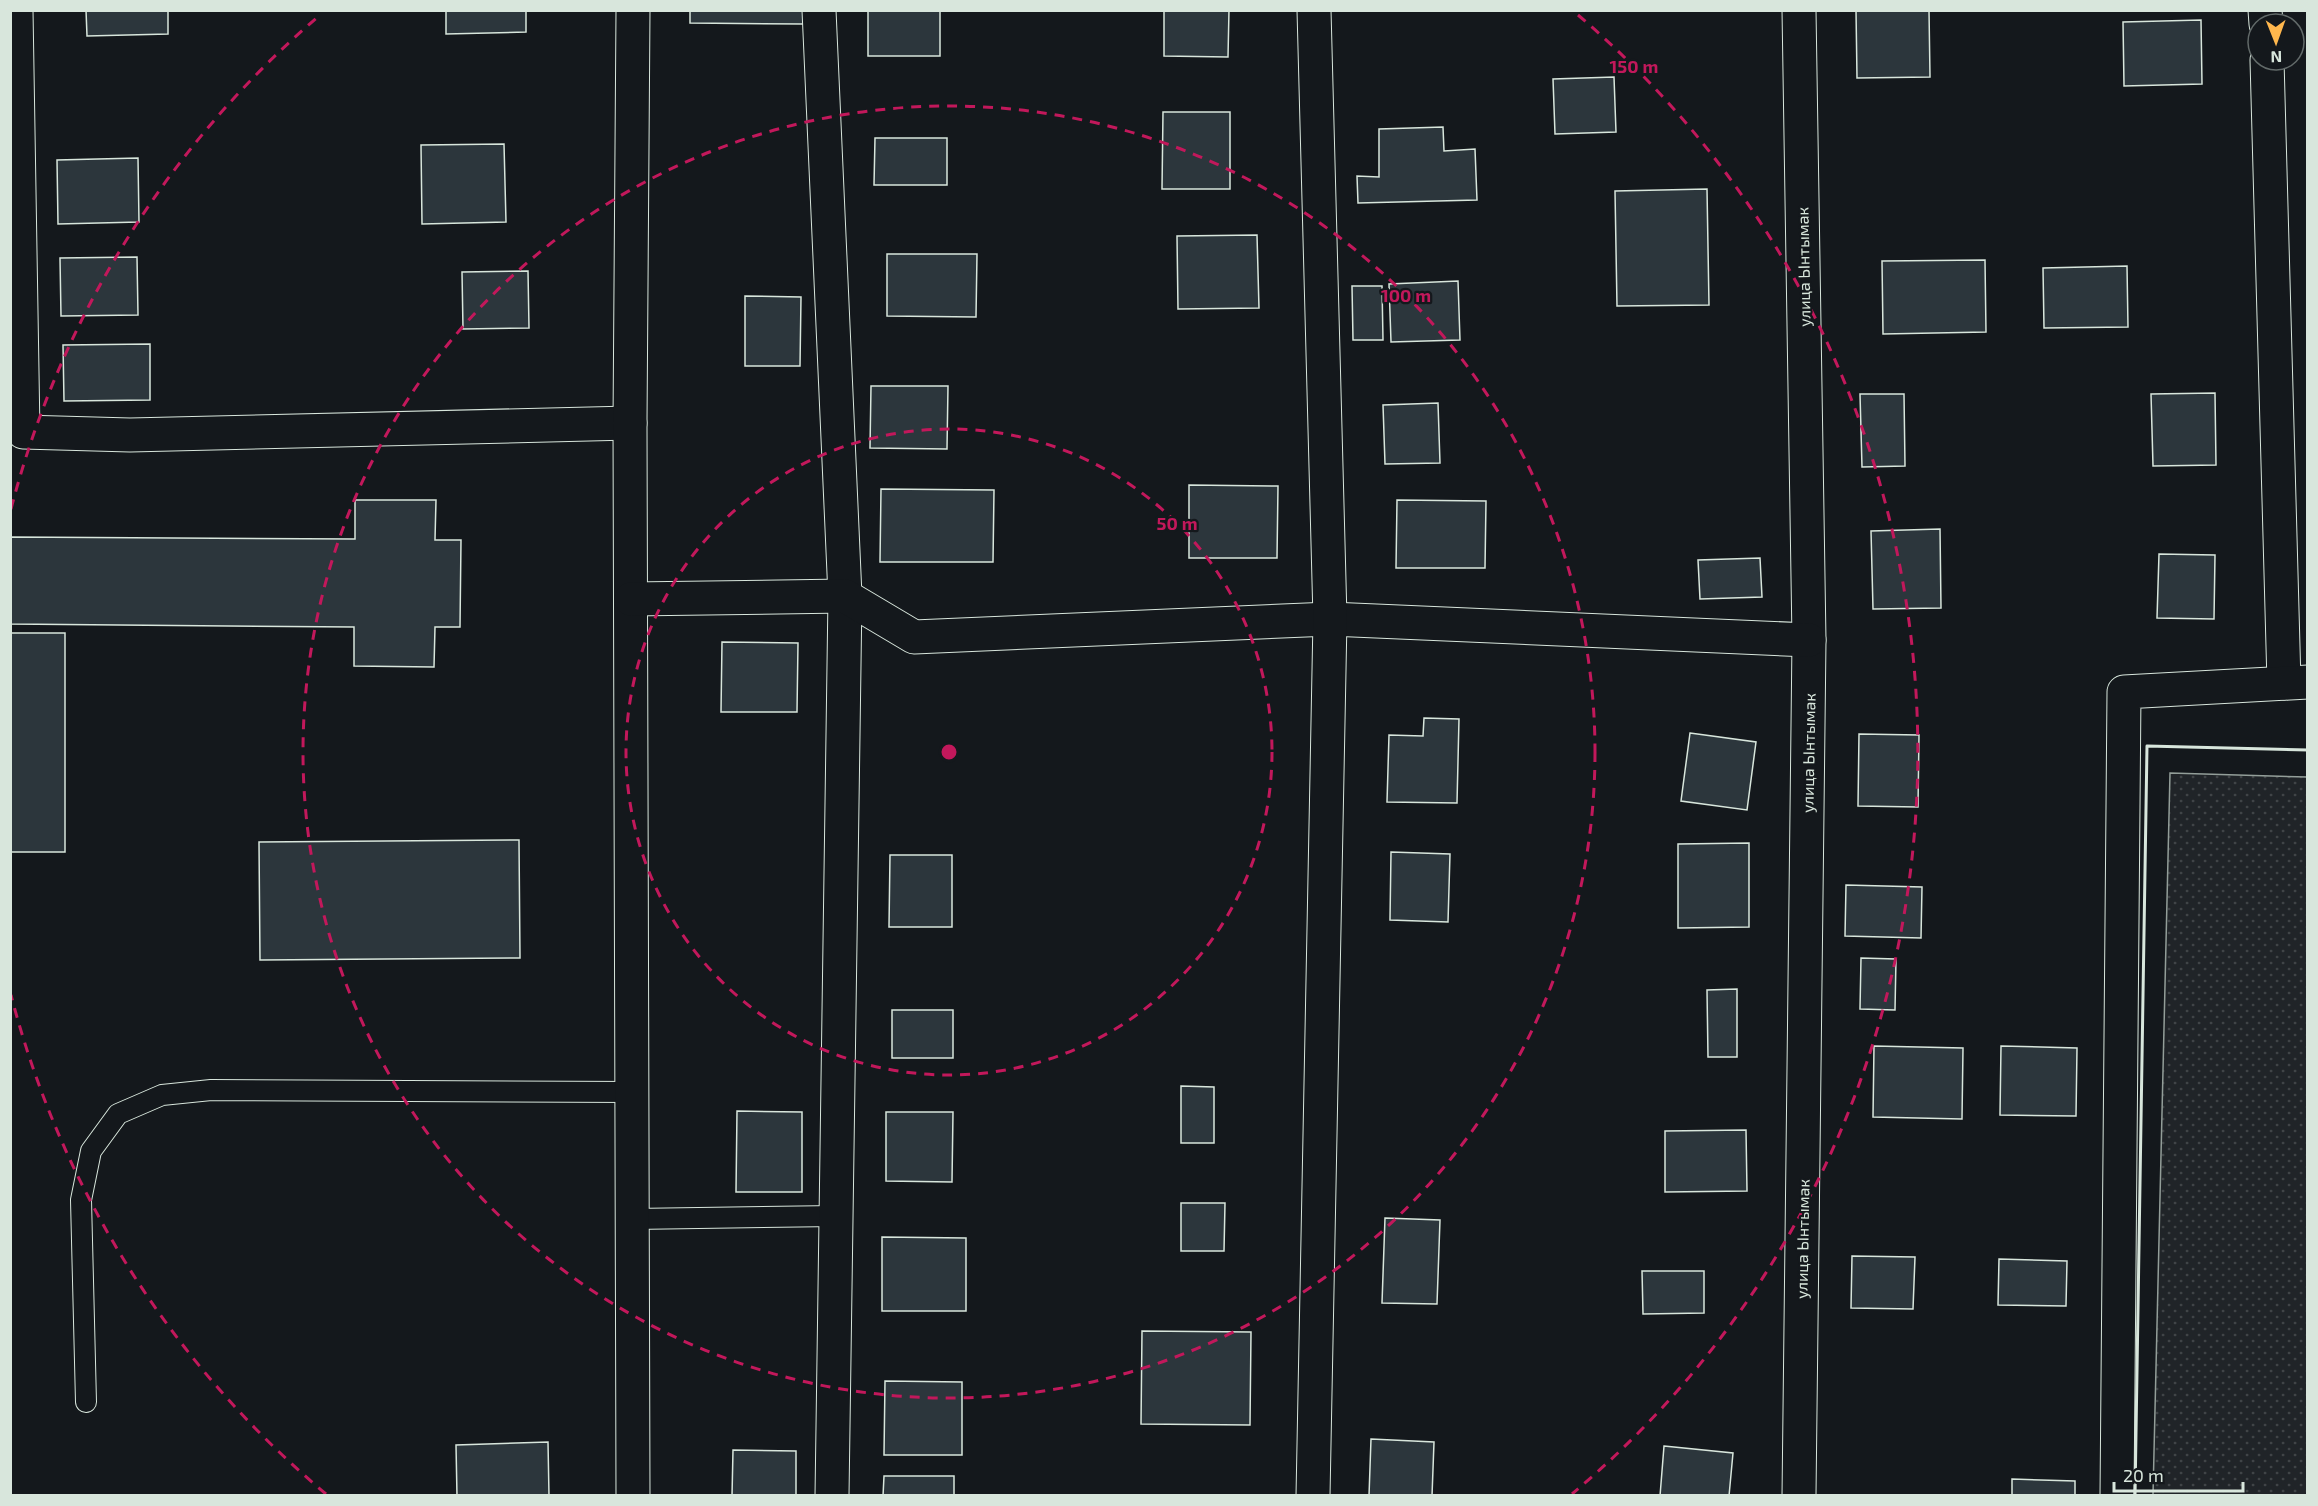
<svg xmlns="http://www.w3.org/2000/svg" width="2318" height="1506" viewBox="0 0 2318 1506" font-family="'Exo 2',sans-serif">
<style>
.grass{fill:url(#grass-dots);stroke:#939e99;stroke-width:1.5}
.building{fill:#2c363c;stroke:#d8e6dc;stroke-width:1.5}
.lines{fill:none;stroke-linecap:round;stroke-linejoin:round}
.lane-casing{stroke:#d8e6dc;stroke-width:22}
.street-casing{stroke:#d8e6dc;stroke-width:35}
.lane{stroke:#14181c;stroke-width:20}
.street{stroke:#14181c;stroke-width:33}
.wall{stroke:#d8e6dc;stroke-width:3}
.ring{fill:none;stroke:#c2185b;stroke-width:3;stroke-dasharray:10 8}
.labels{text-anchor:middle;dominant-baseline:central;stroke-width:4.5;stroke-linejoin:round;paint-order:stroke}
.street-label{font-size:16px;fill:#d8e6dc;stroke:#14181c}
.centre{fill:#c2185b;stroke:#14181c;stroke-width:3}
.ring-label{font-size:18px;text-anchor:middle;font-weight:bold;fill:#c2185b;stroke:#14181c;stroke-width:4.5;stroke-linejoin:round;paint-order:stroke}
</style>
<defs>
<pattern id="grass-dots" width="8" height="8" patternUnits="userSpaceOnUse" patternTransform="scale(1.5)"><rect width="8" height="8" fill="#202428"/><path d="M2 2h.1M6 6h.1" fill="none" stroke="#404447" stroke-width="1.8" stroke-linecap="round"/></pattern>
</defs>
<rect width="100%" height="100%" fill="#14181c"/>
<path class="grass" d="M2170,773L2307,777V1495H2153Z"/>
<g class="building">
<path d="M86,10H168V34L87,36Z"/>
<path d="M446,10H526V32L446,34Z"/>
<path d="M690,10H803V24L690,23Z"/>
<rect x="868" y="10" width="72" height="46"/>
<path d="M1164,10H1229L1228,57L1164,56Z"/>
<path d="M1856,10H1929L1930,77L1857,78Z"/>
<path d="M2201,20L2202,84L2124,86L2123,22Z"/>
<path d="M1614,77L1616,132L1555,134L1553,79Z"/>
<path d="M1163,112H1230V189H1162Z"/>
<path d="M1443,127L1444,151L1475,149L1477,200L1358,203L1357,176L1379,177V129Z"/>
<path d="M875,138H947V185H874Z"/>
<path d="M504,144L506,222L422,224L421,145Z"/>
<path d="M138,158L139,222L58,224L57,160Z"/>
<path d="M1707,189L1709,305L1617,306L1615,191Z"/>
<path d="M1257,235L1259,308L1178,309L1177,236Z"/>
<path d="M887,254H977L976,317L887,316Z"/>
<path d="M137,257L138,315L61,316L60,258Z"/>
<path d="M1985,260L1986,332L1883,334L1882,261Z"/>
<path d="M2127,266L2128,327L2044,328L2043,268Z"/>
<path d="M528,271L529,328L463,329L462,272Z"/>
<path d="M1458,281L1460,340L1391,342L1389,284Z"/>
<path d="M1352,286H1382L1383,340H1353Z"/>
<path d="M745,296L801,297L800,366H745Z"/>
<path d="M150,344V400L64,401L63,345Z"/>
<path d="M871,386H948L947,449L870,448Z"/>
<path d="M2215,393L2216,465L2153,466L2151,394Z"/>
<path d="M1860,394H1904L1905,466L1862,467Z"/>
<path d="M1438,403L1440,463L1385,464L1383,405Z"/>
<path d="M1189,485L1278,486L1277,558H1189Z"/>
<path d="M881,489L994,490L993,562H880Z"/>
<path d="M355,500H436L435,540H461L460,627H435L434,667L354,666V627L10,624V537L355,539Z"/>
<path d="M1397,500L1486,501L1485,568H1396Z"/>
<path d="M1940,529L1941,608L1873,609L1871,531Z"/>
<path d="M2159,554L2215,555L2214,619L2157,618Z"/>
<path d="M1760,558L1762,597L1700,599L1698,560Z"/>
<rect x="10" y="633" width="55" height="219"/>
<path d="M722,642L798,643L797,712H721Z"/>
<path d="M1424,718L1459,719L1457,803L1387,802L1389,735L1423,736Z"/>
<path d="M1690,733L1756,742L1747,810L1681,801Z"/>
<path d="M1859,734L1919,735L1918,807L1858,806Z"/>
<path d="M519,840L520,958L260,960L259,842Z"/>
<path d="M1749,843V927L1678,928V844Z"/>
<path d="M1391,852L1450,854L1448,922L1390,920Z"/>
<path d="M890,855H952V927H889Z"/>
<path d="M1846,885L1922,887L1921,938L1845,936Z"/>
<path d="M1861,958L1896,959L1895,1010L1860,1009Z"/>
<path d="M1737,989V1057H1708L1707,990Z"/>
<rect x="892" y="1010" width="61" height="48"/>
<path d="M1874,1046L1963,1048L1962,1119L1873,1117Z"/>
<path d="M2001,1046L2077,1048L2076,1116L2000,1115Z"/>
<path d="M1181,1086L1214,1087V1143H1181Z"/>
<path d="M737,1111L802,1112V1192H736Z"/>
<path d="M886,1112H953L952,1182L886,1181Z"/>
<path d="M1746,1130L1747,1191L1665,1192V1131Z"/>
<path d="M1181,1203H1225L1224,1251H1181Z"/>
<path d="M1385,1218L1440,1220L1437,1304L1382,1303Z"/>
<path d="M882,1237L966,1238V1311H882Z"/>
<path d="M1852,1256L1915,1257L1913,1309L1851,1308Z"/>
<path d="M1999,1259L2067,1261L2066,1306L1998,1305Z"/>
<path d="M1642,1271H1704V1313L1643,1314Z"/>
<path d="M1142,1331L1251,1332L1250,1425L1141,1424Z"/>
<path d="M885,1381L962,1382V1455H884Z"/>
<path d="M1371,1439L1434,1442L1432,1496H1369Z"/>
<path d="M548,1442L549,1496H457L456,1445Z"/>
<path d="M1664,1446L1733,1453L1729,1496H1660Z"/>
<path d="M733,1450L796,1451V1496H732Z"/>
<path d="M884,1476H954V1496H883Z"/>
<path d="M2012,1479L2075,1481V1496H2012Z"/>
</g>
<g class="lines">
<g class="lane-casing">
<g id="lane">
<path d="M633,1219L836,1216"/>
<path d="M86,1402L81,1200L91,1151L118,1114L162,1095L211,1090L632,1092"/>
</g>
</g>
<g class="street-casing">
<g id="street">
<path d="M16,10L23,432L130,435L630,423"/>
<path d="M633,10L630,423L633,1496"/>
<path d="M819,10L845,596L832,1496"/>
<path d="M1799,10L1809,640L1799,1496"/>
<path d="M2265,10L2266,24"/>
<path d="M2267,60L2284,683"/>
<path d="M631,599L845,596L914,637L1330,619L1809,640"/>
<path d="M1313,1496L1330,619L1314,10"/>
<path d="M2117,1496L2124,692L2308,682"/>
</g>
</g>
<use href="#lane" class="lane"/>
<use href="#street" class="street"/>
<path class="wall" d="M2135,1496L2147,746L2308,750"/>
</g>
<g class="ring">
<circle cx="949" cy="752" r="323"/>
<circle cx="949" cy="752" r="646"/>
<path d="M326 1494A969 969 0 0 1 11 995M11 509A969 969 0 0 1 320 15M1578 15A969 969 0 0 1 1572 1494"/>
</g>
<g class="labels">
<g class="street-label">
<text transform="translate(1803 267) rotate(-91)">улица Ынтымак</text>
<text transform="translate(1808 753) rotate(-89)">улица Ынтымак</text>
<text transform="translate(1802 1239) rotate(-89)">улица Ынтымак</text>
</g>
</g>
<circle cx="949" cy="752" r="9" class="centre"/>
<g class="ring-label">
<text x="1634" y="73">150 m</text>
<text x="1406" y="302">100 m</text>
<text x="1177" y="530">50 m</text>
</g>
<rect width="2318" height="1506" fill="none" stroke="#d8e6dc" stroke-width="24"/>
<g transform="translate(2276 42) rotate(179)"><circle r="28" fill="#14181c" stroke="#626a69" stroke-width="1.5"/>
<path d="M0-4.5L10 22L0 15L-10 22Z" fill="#ffb74d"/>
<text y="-9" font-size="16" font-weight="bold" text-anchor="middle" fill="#d8e6dc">N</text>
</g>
<path d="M2114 1482v9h129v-9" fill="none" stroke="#d8e6dc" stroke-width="3"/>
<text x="2123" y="1482" font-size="18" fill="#d8e6dc" stroke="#14181c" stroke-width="4.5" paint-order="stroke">20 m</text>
</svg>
